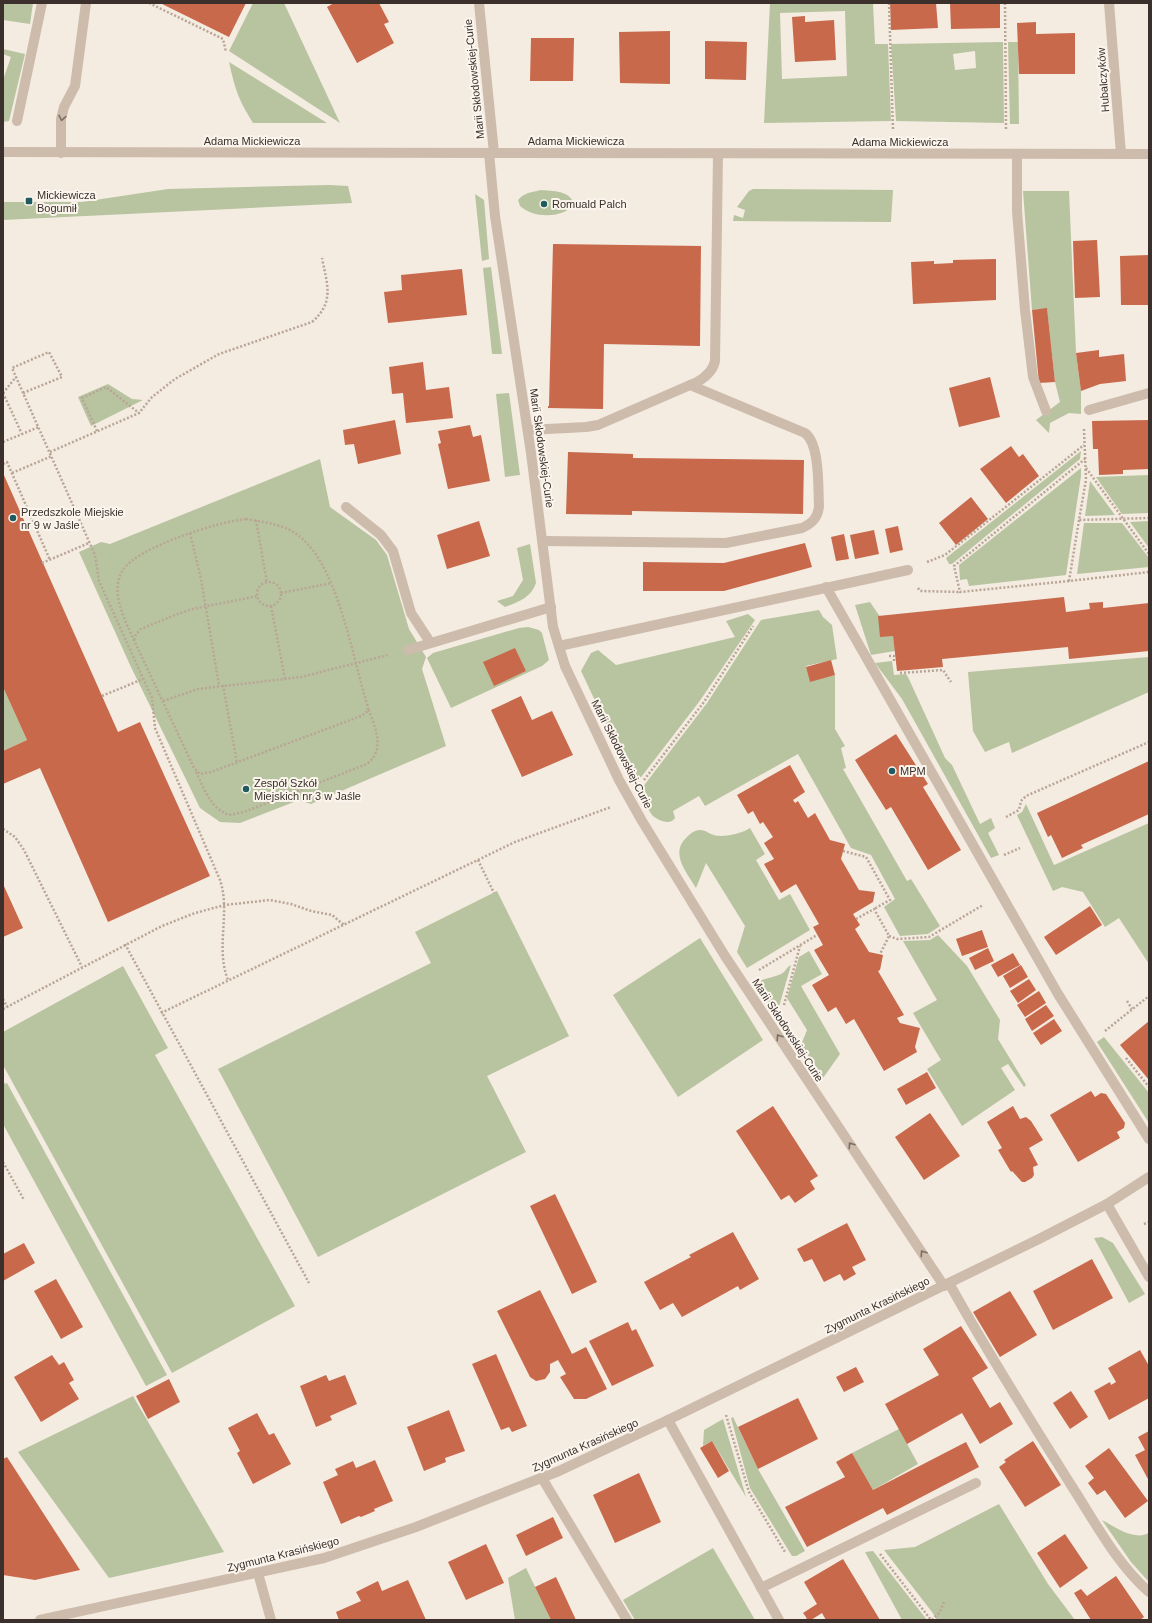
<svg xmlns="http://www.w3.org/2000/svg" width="1152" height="1623" viewBox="0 0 1152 1623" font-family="Helvetica,sans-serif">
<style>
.green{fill:#b8c4a0;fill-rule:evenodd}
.building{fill:#c8694b}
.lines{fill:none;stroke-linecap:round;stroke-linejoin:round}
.path{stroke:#b9a596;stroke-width:2.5;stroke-dasharray:2 2;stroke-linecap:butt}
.minor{stroke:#cdbbac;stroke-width:10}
.oneway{stroke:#7d6f65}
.poi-dot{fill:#1f5a5e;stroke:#fbf5ee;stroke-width:1.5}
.labels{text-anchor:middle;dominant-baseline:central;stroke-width:4;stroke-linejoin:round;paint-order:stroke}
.street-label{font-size:11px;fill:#3b302b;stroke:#fbf5ee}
.poi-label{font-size:11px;fill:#3b302b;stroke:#fbf5ee;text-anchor:start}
</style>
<rect width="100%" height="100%" fill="#f4ebe1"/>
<g class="green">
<path d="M3,3H33L30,24L3,20Z"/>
<path d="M253,3H284L340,123L229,51Z"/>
<path d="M770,3H873L875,44H888L891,121L764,123ZM845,11L847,76L782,79L780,13Z"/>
<path d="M1003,42L1004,123L896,121L891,44ZM975,51L976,68L955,70L953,54Z"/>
<path d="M1008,42H1018L1019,124H1010Z"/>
<path d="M3,49L25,54L9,121L3,122V80L11,57L3,54Z"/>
<path d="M229,62L327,123H253C238,99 235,89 229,62Z"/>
<path d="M329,185L348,186L352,203L3,220V202H82L168,189Z"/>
<path d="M753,189L893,190L891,222L733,221L734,215L743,218L745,210L737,207L749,191Z"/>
<path d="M541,190C552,191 571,190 574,205C561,219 533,218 520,206L518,200L522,196L528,193Z"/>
<path d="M1023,191H1069L1076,353L1081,391V414L1069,413L1050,423L1049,433L1036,420L1060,402L1055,382L1047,309L1032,310Z"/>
<path d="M475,194L484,200L489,259L482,261Z"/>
<path d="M491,267L502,354H492L483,268Z"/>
<path d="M108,384L132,399L143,400L91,426L78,397Z"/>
<path d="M509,393L520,475L505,477L496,394Z"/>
<path d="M1081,451L1080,459L952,564H949L946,558Z"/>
<path d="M320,459L330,507L376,540L387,555L409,629L426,657L422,669L446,746L311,804L299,800L240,823L220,822L200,808L130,665L79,552L101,542L110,544Z"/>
<path d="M1081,468V476L1066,575L969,586L967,579L960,580L959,565Z"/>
<path d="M1149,475V513L1122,514L1096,477Z"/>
<path d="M1090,481L1115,515L1085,516Z"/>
<path d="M1149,521V548L1130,522Z"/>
<path d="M1084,523H1122L1149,558V567L1077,574Z"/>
<path d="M530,544L536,583C531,598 518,602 505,607L497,601L513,596L523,580L517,548Z"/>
<path d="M870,602L893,636L895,651L871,655L855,605Z"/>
<path d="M819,610L823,617L832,625L837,659L806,666L810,681L835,675V729L845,746L841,748L846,768L843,769L907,881L911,879L940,926L928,934L900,936L884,907L895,899L871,855L851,848L798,754L705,806L699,796L673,811L675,818C670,826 657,820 652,815C647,808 643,799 639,792L707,703L761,620Z"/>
<path d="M748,614L755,620L699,702L635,785L581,671L591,653L598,650L616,665L735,637L726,621Z"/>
<path d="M528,627L539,630L542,633L549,660L542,666L451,708L427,658L433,653L519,628Z"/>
<path d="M1149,657V692L1012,753L1009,742L985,752L973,731L968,672Z"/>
<path d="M892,661L894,675L906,674L908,677L945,758L952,765L980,824L991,818L995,828L988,833L999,855L991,858L902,699L875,663Z"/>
<path d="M3,687L27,740L3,751Z"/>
<path d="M1026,804L1054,865L1149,823V964L1119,918L1105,927L1083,892L1062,887L1053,891L1017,815L1022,812Z"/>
<path d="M750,828L765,854L756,860L779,900L790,894L810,930L747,968L737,952L745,926L706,863L696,888C687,873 669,853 687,837C691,833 695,830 700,830C706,830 709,834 714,835C723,838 743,833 750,828Z"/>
<path d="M497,891L569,1036L487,1076L526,1152L318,1257L218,1069L431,963L415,932Z"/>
<path d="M938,935L967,966L1000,1020L998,1039L1026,1085L1024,1087L1008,1064L1001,1068L1015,1090L962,1126L927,1069L941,1060L913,1013L937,1000L903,941L930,940Z"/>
<path d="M700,938L763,1040L678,1097L613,995Z"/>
<path d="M809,951L822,974L801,986L840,1054L823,1078L801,1045L807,1030L787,998L799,957Z"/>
<path d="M791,965L776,1017L755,983C764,978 773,978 781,974C786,972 786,967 791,965Z"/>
<path d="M123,966L168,1048L155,1055L295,1306L172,1373L3,1065V1032Z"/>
<path d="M1104,1037L1149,1093V1123L1097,1042Z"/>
<path d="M3,1080L5,1084L7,1083L167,1375L146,1386L3,1124Z"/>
<path d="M1102,1237L1113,1243L1145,1294L1129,1303L1094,1238Z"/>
<path d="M133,1396L224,1552L109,1578L18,1452Z"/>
<path d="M733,1417L758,1469L804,1549L805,1551L796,1556H792L750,1488L731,1418Z"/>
<path d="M723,1419L746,1497L712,1441L703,1446L704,1430Z"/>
<path d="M899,1429L918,1464L873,1490L852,1453Z"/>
<path d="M999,1504L1048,1584L1075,1620H937L932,1612L884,1550L915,1547Z"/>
<path d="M1102,1520C1115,1527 1134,1541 1149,1533V1582L1131,1562Z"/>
<path d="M713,1548L755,1620H635L623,1600Z"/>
<path d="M873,1551L927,1620H902L865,1552Z"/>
<path d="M526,1568L551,1620H515L508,1578Z"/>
</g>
<g class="building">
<path d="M160,3H246L229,37Z"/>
<path d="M334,3H379L389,22L384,24L394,43L357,63L327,7Z"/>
<path d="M890,3H936L938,28L891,30Z"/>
<path d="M950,3H1000V28L951,29Z"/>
<path d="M805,16V22L834,20L836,60L795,62L792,17Z"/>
<path d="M1036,22V34L1075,33V74H1019L1017,23Z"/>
<path d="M670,31V84L620,83L619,32Z"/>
<path d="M531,38H574L573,81H530Z"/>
<path d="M705,41L747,42L746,80L705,79Z"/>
<path d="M1097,240L1100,297L1075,298L1073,241Z"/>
<path d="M553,244L701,246L700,346L604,344L603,409L548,408V406H549Z"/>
<path d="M1149,255V305H1121L1120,256Z"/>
<path d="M996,259V300L913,304L911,262L934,261V264L953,263V260Z"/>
<path d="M462,269L467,315L388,323L384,292L402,290L401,275Z"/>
<path d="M1047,308L1055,382L1039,383L1032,310Z"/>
<path d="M1099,350V357L1124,354L1126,381L1100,384L1081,391L1076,353Z"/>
<path d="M423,362L426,390L449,387L453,418L406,423L403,393L392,394L389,367Z"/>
<path d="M990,377L1000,417L959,427L949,388Z"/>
<path d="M395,420L401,454L358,464L354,444L345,445L343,430Z"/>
<path d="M1149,420V469L1123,470V474L1099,475L1098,449H1093L1092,421Z"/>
<path d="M470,425L473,437L481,435L490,481L448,489L438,444L441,443L438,431Z"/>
<path d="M1011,446L1019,457L1023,454L1039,476L1006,503L980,469Z"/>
<path d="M568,452L633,454V458L804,460L803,514L632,511V515L566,514Z"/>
<path d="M3,473L118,732L140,722L210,876L108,922L40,768L3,784V751L27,740L3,687Z"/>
<path d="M971,497L988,519L956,545L939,523Z"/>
<path d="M479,521L490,556L447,569L437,535Z"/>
<path d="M898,526L903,550L890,553L885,529Z"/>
<path d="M874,530L879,554L855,559L850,535Z"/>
<path d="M844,534L849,559L836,561L831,537Z"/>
<path d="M805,543L812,567L724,591H643V562L724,563Z"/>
<path d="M1064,597L1066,612L1090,609L1089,603L1103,602V608L1149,603V651L1069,659L1068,647L942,659L943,667L897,671L893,636L880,637L878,616Z"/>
<path d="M515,648L526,671L494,686L483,662Z"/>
<path d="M831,660L835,675L810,682L806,667Z"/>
<path d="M521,696L532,720L552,711L573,755L522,777L491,710Z"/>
<path d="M896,734L928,784L923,787L961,850L928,870L891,807L886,810L855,760Z"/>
<path d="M1149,761V814L1081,845L1083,848L1062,858L1051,835L1048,837L1037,813Z"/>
<path d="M790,765L805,792L793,800L795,803L798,801L808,818L815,813L830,840L845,844L841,859L859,890L875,892L873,902L853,914L860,925L855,929L869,952L883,955L880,970L878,971L904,1015L897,1018L900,1023L920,1028L915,1047L917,1052L884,1071L854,1019L846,1024L836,1007L828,1012L812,985L829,975L814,950L823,945L813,927L819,924L796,884L781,893L764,864L774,859L764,843L773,837L763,822L760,824L753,811L748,814L737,795Z"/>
<path d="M3,884L23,928L3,937Z"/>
<path d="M1090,906L1102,925L1056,955L1044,937Z"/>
<path d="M982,930L988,947L962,956L956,939Z"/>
<path d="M988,948L994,961L975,970L969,958Z"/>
<path d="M1013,953L1020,965L998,977L991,965Z"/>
<path d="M1021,965L1028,977L1010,988L1003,976Z"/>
<path d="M1029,979L1036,990L1018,1003L1010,991Z"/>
<path d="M1039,991L1046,1003L1025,1017L1017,1005Z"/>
<path d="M1046,1005L1054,1016L1032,1031L1025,1019Z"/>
<path d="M1054,1019L1062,1031L1041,1045L1033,1033Z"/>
<path d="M1149,1021V1080L1120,1045Z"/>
<path d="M927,1072L936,1088L906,1105L897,1089Z"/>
<path d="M1091,1091L1095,1097L1101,1093L1106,1094L1125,1123L1124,1128L1117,1132L1120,1138L1078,1162L1050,1115Z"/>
<path d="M773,1106L818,1176L810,1181L815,1189L795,1203L789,1195L781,1200L736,1131Z"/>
<path d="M1013,1106L1020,1119L1026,1117L1031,1121L1043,1140L1029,1148L1038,1165L1033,1167L1034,1175L1032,1178L1025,1182H1022L1012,1171L1011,1172L998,1150L1002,1148L987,1122Z"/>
<path d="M930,1113L960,1156L924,1180L895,1137Z"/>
<path d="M555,1194L597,1282L572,1294L530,1206Z"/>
<path d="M847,1223L866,1260L852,1267L856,1274L844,1281L840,1274L824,1282L812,1259L804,1262L797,1249Z"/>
<path d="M733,1232L759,1279L740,1290L738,1286L682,1317L673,1303L660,1310L644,1282L691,1257L689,1255Z"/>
<path d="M24,1243L35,1263L3,1281V1254Z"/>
<path d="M1092,1259L1113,1298L1053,1330L1033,1291Z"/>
<path d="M56,1279L83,1327L61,1339L34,1291Z"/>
<path d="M540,1290L572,1354L586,1347L607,1389L586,1399H574L560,1377L566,1374L558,1360L550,1364V1372L545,1379L536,1381L530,1377L497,1311Z"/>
<path d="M1010,1291L1037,1335L1000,1357L973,1312Z"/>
<path d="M628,1322L632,1331L636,1329L654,1366L612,1386L589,1341Z"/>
<path d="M961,1326L988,1368L972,1378L990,1408L1000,1402L1013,1424L980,1444L962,1413L907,1444L885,1404L939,1375L923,1349Z"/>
<path d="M1140,1350L1149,1366V1398L1109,1420L1094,1391L1110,1382L1111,1385L1116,1382L1108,1368Z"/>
<path d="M496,1354L527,1426L512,1432L509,1427L501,1430L472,1364Z"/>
<path d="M52,1355L59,1365L64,1362L74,1380L69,1383L79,1399L41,1422L14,1377Z"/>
<path d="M856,1367L864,1382L844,1392L836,1377Z"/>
<path d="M326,1375L329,1381L345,1375L357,1404L330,1416L332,1420L316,1427L300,1386Z"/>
<path d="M169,1379L180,1402L148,1419L136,1396Z"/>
<path d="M1071,1391L1088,1417L1070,1429L1053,1403Z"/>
<path d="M798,1398L818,1439L758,1469L738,1427Z"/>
<path d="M449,1410L465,1451L445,1458L446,1462L424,1471L407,1427Z"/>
<path d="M257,1413L269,1435L274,1433L291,1464L253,1484L237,1453L240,1451L228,1428Z"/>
<path d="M1149,1431V1481L1135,1455L1145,1450L1138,1437Z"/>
<path d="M712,1441L729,1471L718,1478L700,1448Z"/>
<path d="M1033,1441L1061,1485L1025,1507L999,1467L1006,1462L1004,1460Z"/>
<path d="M966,1442L979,1467L887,1515L883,1508L807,1547L785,1507L845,1477L836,1462L852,1453L873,1490Z"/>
<path d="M1109,1448L1148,1501L1125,1518L1105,1490L1097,1495L1088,1483L1094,1478L1085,1466Z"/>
<path d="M7,1457L80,1570L35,1580L3,1575V1459Z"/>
<path d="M375,1460L393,1501L374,1509L375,1511L361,1517L359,1516L341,1524L323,1482L338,1475L335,1469L353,1461L356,1468Z"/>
<path d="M639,1473L661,1522L615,1543L593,1495Z"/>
<path d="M553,1517L563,1538L526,1556L516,1535Z"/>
<path d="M1065,1534L1088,1568L1060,1588L1037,1553Z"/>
<path d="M486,1544L504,1583L466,1600L448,1562Z"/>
<path d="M843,1559L880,1620H826L822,1613L811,1620H807L806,1617L803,1613L817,1604L804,1582Z"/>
<path d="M1116,1576L1144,1617L1140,1620H1091L1074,1593L1081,1589L1087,1596Z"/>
<path d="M556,1577L576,1620H551L535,1587Z"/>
<path d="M408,1580L426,1620H339L336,1612L361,1601L356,1592L378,1581L382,1591Z"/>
</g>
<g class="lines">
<g class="path">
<path d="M149,3L223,39L226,52"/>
<path d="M889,3L893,130"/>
<path d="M1005,3L1006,130"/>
<path d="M3,393L22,434"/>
<path d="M3,393L16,377"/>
<path d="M23,393L62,377L49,352L12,368L95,555L99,581L152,698L155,728L220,880C231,913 215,947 228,980"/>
<path d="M1084,429L1086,480L1079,520L1149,518"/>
<path d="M97,431L82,398L106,387L139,413"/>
<path d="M3,442L39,427"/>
<path d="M50,452L139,413L152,397L175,379L219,354L312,322C335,302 327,284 322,258"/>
<path d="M3,464L7,462L50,560"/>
<path d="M1086,468L1149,554"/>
<path d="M12,473L52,456"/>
<path d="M246,519C263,522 283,524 298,535C339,566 352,658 368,707V711L361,716L211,772L200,774L194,768L126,623C120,607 112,587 123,570C136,548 219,521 246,519Z"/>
<path d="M256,520L267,583"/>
<path d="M1079,520L1069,581L1149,572"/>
<path d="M190,533L201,579L219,685"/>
<path d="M927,562L945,555L1084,445"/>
<path d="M42,563L89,543"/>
<path d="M1069,581L960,592L954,566L1085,459"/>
<circle cx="269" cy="594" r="12"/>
<path d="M918,588L920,591L960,592"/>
<path d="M281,593L332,583"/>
<path d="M271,606L285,679"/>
<path d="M134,640L136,634L141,629L175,615L192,609L258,596"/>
<path d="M889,656H894V662"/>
<path d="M900,673L943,670L951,682"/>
<path d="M223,685L237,763"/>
<path d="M102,696L143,679"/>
<path d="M163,701L198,689L301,677L388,655"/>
<path d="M196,772C204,788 210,808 229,815L244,812L367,764C386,749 375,727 368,708"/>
<path d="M644,780L704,702L753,626"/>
<path d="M1006,817L1019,810L1021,801L1026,796L1149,742"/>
<path d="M3,829L15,837L24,850L82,967"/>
<path d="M843,851L866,857L890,900L874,909"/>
<path d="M1004,855L1020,848"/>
<path d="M478,860L494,893"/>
<path d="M856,919L874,909L889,936L880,954"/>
<path d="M889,936L897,939L929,937L983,905"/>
<path d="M125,944L309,1283"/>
<path d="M759,970L817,935"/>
<path d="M3,999L7,1007"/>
<path d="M1127,1001L1132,1009"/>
<path d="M784,1005L800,946"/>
<path d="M3,1009L162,926L195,913L225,905L270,900L291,904L311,911L332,915L344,925"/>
<path d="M161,1013L515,842L611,807"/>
<path d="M1105,1031L1149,996"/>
<path d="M1126,1058L1149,1087"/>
<path d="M3,1162L24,1200"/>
<path d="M1144,1224L1149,1222"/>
<path d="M726,1415L749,1492L785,1552"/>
<path d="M880,1554L931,1620"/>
<path d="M932,1620L940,1612L944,1602"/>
</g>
<g class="minor">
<path d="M479,3L494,153"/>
<path d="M1109,3L1121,154"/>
<path d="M17,121L42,3"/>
<path d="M3,152L1149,154"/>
<path d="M61,153V119L64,107L75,86L86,3"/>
<path d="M489,153L495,216L531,453L553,627L565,666L619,780L642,821L725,956L944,1286"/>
<path d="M1017,154V211L1025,310L1033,377L1046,411"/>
<path d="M1089,410L1149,393"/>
<path d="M528,430L586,427L598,425L697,382C706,377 713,371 715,361L718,154"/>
<path d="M346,507L381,535L393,551L411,613L430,642"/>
<path d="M543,541L726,543L802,528C813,523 818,517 819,506C818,487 820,444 805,433L690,385"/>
<path d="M826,587L1058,994L1149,1139"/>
<path d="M559,646L908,570"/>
<path d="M408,650L551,607"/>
<path d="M1107,1204L1149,1277"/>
<path d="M949,1283C987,1352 1029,1418 1071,1485C1095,1522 1116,1563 1149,1592"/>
<path d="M668,1420L779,1620"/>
<path d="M542,1478L627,1620"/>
<path d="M258,1573L271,1620"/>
<path d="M761,1588L976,1483"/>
<path d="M40,1620L324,1558L416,1527L559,1471L668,1420L1039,1239L1107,1204L1149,1177"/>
</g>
</g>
<defs><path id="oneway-chevron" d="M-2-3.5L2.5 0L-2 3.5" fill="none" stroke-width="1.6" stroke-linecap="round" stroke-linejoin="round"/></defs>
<g class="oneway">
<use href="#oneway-chevron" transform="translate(62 118) rotate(100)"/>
<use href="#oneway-chevron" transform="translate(779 1037) rotate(-123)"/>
<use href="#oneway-chevron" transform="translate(851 1145) rotate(-124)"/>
<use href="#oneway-chevron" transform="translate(923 1253) rotate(-124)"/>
</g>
<g class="poi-dot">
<rect x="25" y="197" width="8" height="8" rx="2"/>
<circle cx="544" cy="204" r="4"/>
<circle cx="13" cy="518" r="4"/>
<circle cx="892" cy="771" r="4"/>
<circle cx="246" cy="789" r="4"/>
</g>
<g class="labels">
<g class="street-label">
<text transform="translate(474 79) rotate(-96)">Marii Skłodowskiej-Curie</text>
<text transform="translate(1103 80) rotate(-94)">Hubalczyków</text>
<text x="252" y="141">Adama Mickiewicza</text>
<text x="576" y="141">Adama Mickiewicza</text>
<text x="900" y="142">Adama Mickiewicza</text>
<text transform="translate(542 448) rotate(82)">Marii Skłodowskiej-Curie</text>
<text transform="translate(622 754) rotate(63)">Marii Skłodowskiej-Curie</text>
<text transform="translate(788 1030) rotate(57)">Marii Skłodowskiej-Curie</text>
<text transform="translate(877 1305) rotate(-26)">Zygmunta Krasińskiego</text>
<text transform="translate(585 1445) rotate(-24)">Zygmunta Krasińskiego</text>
<text transform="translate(283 1554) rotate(-14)">Zygmunta Krasińskiego</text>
</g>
<g class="poi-label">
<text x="37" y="195">Mickiewicza<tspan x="37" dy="13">Bogumił</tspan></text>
<text x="552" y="204">Romuald Palch</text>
<text x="21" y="512">Przedszkole Miejskie<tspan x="21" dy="13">nr 9 w Jaśle</tspan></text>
<text x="900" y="771">MPM</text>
<text x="254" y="783">Zespół Szkół<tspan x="254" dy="13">Miejskich nr 3 w Jaśle</tspan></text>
</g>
</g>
<rect width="1152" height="1623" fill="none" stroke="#3b302b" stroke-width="8"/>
</svg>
